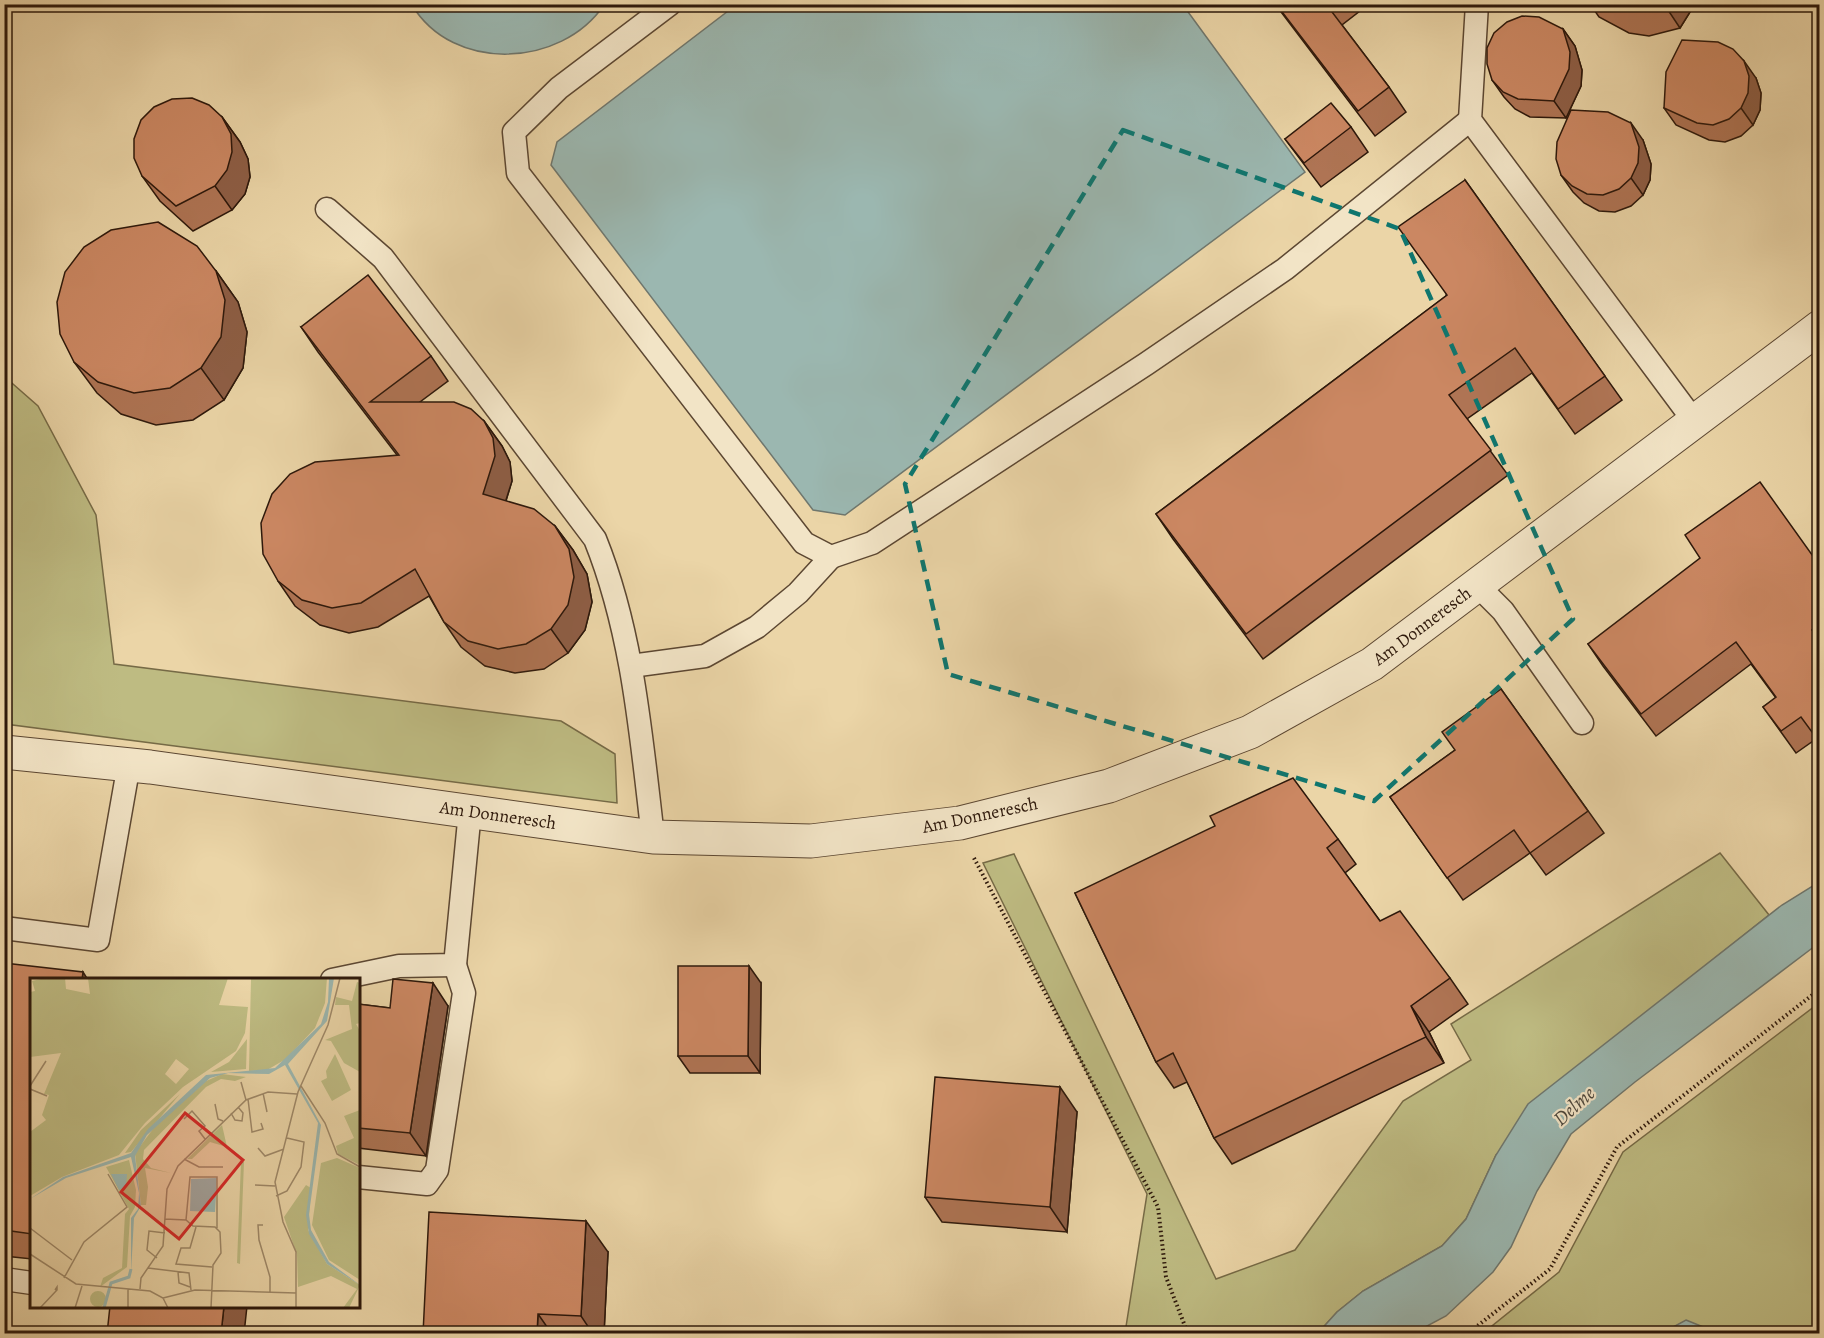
<svg xmlns="http://www.w3.org/2000/svg" width="1824" height="1338" viewBox="0 0 1824 1338" font-family="Alegreya,serif">
<style>
.green{fill:#bebb82;stroke:#766a46;stroke-width:1.5}
.water{fill:#9bb7b0;stroke:#6f776e;stroke-width:1.5}
.lines{fill:none;stroke-linecap:round;stroke-linejoin:round}
.lane-casing{stroke:#5c4732;stroke-width:25}
.street-casing{stroke:#5c4732;stroke-width:35}
.path{stroke:#2d180b;stroke-width:4;stroke-dasharray:1.5 3;stroke-linecap:butt}
.lane{stroke:#f2e4c6;stroke-width:22}
.street{stroke:#f2e4c6;stroke-width:33}
.wall{fill:#af7454;stroke:#2d180b;stroke-width:1.5}
.shaded-wall{fill:#8e5e45;stroke:#2d180b;stroke-width:1.5}
.building{fill:#cb8762;stroke:#2d180b;stroke-width:1.5}
.marked{fill:none;stroke:#0f766e;stroke-width:4.5;stroke-dasharray:12 8;stroke-linejoin:round}
.labels{text-anchor:middle;dominant-baseline:central;stroke-width:4.5;stroke-linejoin:round;paint-order:stroke}
.street-label{font-size:18px;fill:#2d180b;stroke:#f2e4c6}
.water-label{font-size:20px;font-style:italic;fill:#4e483d;stroke:#f2e4c6}
.inset-river{fill:none;stroke:#9bb7b0;stroke-width:3}
.inset-road{fill:none;stroke:#9f8969;stroke-width:1.5}
.view{fill:#d62828;fill-opacity:0.15;stroke:#d62828;stroke-width:3}
.inset-edge{fill:none;stroke:#2d180b;stroke-width:3}
</style>
<rect width="100%" height="100%" fill="#ebd5a7"/>
<filter id="stains"><feTurbulence type="fractalNoise" baseFrequency=".00333" numOctaves="4"/><feColorMatrix values="0 0 0 0 .2 0 0 0 0 .09 0 0 0 0 .02 0 0 0 .5 -.17"/></filter>
<radialGradient id="worn" r=".72"><stop offset=".6" stop-color="#630" stop-opacity="0"/><stop offset="1" stop-color="#630" stop-opacity=".3"/></radialGradient>
<g class="green">
<path d="M5,377L38,406L96,515L114,664L561,721L615,754L617,803L5,724Z"/>
<path d="M1720,853L1769,915L1680,986L1496,1155L1466,1219L1442,1246L1363,1291L1337,1312L1318,1333H1125L1147,1194L983,863L1014,854L1216,1279L1295,1250L1403,1101L1471,1060L1451,1024Z"/>
<path d="M1819,1003V1333H1718L1686,1321L1662,1333L1482,1334L1559,1272L1623,1152Z"/>
</g>
<g class="water">
<path d="M412,5H604C561,68 453,73 412,5Z"/>
<path d="M1183,5L1305,172L845,515L813,510L551,165L557,142L736,5Z"/>
<path d="M1819,882V943L1635,1082L1571,1134L1537,1191L1511,1247L1493,1272L1446,1316L1414,1333H1318L1337,1312L1363,1291L1442,1246L1466,1219L1496,1155L1528,1104L1782,905Z"/>
<path d="M1686,1320L1718,1333H1662Z"/>
</g>
<g class="lines">
<g class="lane-casing">
<g id="lane">
<path d="M670,4L559,88L514,132L518,173L804,543L831,557L872,543L1146,364L1285,269L1470,120"/>
<path d="M1477,4L1470,120L1694,421"/>
<path d="M327,209L383,258L595,539C633,633 641,736 653,837"/>
<path d="M1477,585L1503,611L1582,723"/>
<path d="M631,666L705,656L757,627L798,593L831,557"/>
<path d="M4,928L98,940L129,764"/>
<path d="M332,980L399,966L455,965L470,811"/>
<path d="M358,1177L427,1184L437,1170L464,993L455,965"/>
<path d="M4,1279L32,1283"/>
</g>
</g>
<g class="street-casing">
<path id="street" d="M4,752L150,767L653,837L811,841L960,823L1109,786L1250,732L1372,664L1820,327"/>
</g>
<g class="path">
<path d="M974,858L1158,1207L1166,1277L1188,1334"/>
<path d="M1467,1334L1550,1269L1617,1147L1820,989"/>
</g>
<use href="#lane" class="lane"/>
<use href="#street" class="street"/>
</g>
<g class="wall">
<path d="M1275,4H1369L1342,25L1389,87L1406,112L1375,136Z"/>
<path d="M1590,4H1695L1680,28L1649,36L1629,33L1599,17Z"/>
<path d="M1563,29L1575,46L1582,70L1581,86L1566,118L1530,117L1515,109L1504,97L1492,80Z"/>
<path d="M1756,78L1761,93L1760,110L1753,125L1741,136L1725,142L1709,140L1676,125L1664,108Z"/>
<path d="M222,117L240,142L248,159L250,177L245,194L232,210L193,231L160,201L142,176Z"/>
<path d="M1351,127L1368,152L1321,187L1285,139Z"/>
<path d="M1643,140L1651,164L1650,180L1643,195L1631,206L1615,212L1599,211L1584,203L1573,192L1561,175Z"/>
<path d="M1465,180L1622,400L1575,434L1532,373L1467,419L1508,475L1263,659L1173,539L1156,514L1446,296Z"/>
<path d="M216,271L238,302L247,332L243,368L224,400L193,420L156,425L121,414L97,393L74,362Z"/>
<path d="M301,327L431,356L448,381L420,402L484,421L502,446L510,462L512,481L506,501L555,526L573,550L587,574L592,602L585,630L568,653L544,669L515,673L485,666L461,647L444,622L429,596L378,627L349,633L320,625L295,606L278,581L397,455L318,352Z"/>
<path d="M1820,566V743L1816,739L1796,753L1763,707L1776,698L1751,664L1656,736L1603,666L1588,644Z"/>
<path d="M1501,689L1604,833L1546,875L1530,853L1463,900L1390,797L1455,750Z"/>
<path d="M1338,839L1356,864L1345,873L1380,921L1450,978L1468,1004L1429,1032L1444,1063L1232,1164L1214,1138L1187,1082L1174,1088L1156,1062L1075,893Z"/>
<path d="M4,963L32,980V1259L4,1256Z"/>
<path d="M761,983L760,1073H690L678,1056Z"/>
<path d="M358,1004L390,1008L448,1006L426,1156L358,1148Z"/>
<path d="M1077,1112L1067,1232L942,1222L925,1197Z"/>
<path d="M608,1252L604,1334H423Z"/>
</g>
<g class="shaded-wall">
<path d="M1664,4H1695L1680,28Z"/>
<path d="M1563,29L1575,46L1582,70L1581,86L1566,118L1554,101Z"/>
<path d="M1744,61L1756,78L1761,93L1760,110L1753,125L1741,108Z"/>
<path d="M222,117L240,142L248,159L250,177L245,194L232,210L215,186Z"/>
<path d="M1631,123L1643,140L1651,164L1650,180L1643,195L1631,178Z"/>
<path d="M216,271L238,302L247,332L243,368L224,400L201,368Z"/>
<path d="M484,421L502,446L510,462L512,481L500,519L483,494Z"/>
<path d="M555,526L573,550L587,574L592,602L585,630L568,653L551,629Z"/>
<path d="M749,966L761,983L760,1073L748,1056Z"/>
<path d="M83,972L88,980H82Z"/>
<path d="M433,983L448,1006L426,1156L410,1133Z"/>
<path d="M1411,1006L1429,1032L1444,1063L1426,1037Z"/>
<path d="M1060,1087L1077,1112L1067,1232L1050,1207Z"/>
<path d="M586,1221L608,1252L604,1334H593L581,1316Z"/>
<path d="M224,1306H247L244,1334H221Z"/>
<path d="M538,1314L552,1334H537Z"/>
</g>
<g class="building">
<path d="M1276,4H1326L1389,87L1358,111Z"/>
<path d="M1604,4H1656L1632,11L1612,8Z"/>
<path d="M1522,16L1539,17L1563,29L1570,52L1569,69L1554,101L1518,99L1503,92L1492,80L1487,64V48L1494,33L1507,22Z"/>
<path d="M1682,40L1718,42L1733,49L1744,61L1749,76L1748,93L1741,108L1729,119L1713,125L1697,123L1664,108L1666,72Z"/>
<path d="M192,98L209,105L222,117L231,134L232,152L227,170L215,186L176,206L142,176L134,158V139L141,120L154,107L172,99Z"/>
<path d="M1331,103L1351,127L1304,163L1285,139Z"/>
<path d="M1571,110L1608,112L1631,123L1639,147L1638,163L1631,178L1619,189L1603,195L1587,194L1572,186L1561,175L1556,159L1557,142Z"/>
<path d="M1465,180L1605,376L1558,409L1515,348L1449,395L1491,450L1246,634L1156,514L1447,295L1398,227Z"/>
<path d="M158,222L197,246L216,271L225,300L221,337L201,368L170,388L134,393L98,382L74,362L60,334L57,302L65,272L84,247L111,230Z"/>
<path d="M368,275L431,356L370,402H454L471,409L484,421L493,438L495,456L483,494L534,509L555,526L569,549L574,577L568,605L551,629L526,644L498,649L468,641L444,622L415,569L361,603L332,608L302,600L278,581L263,554L261,523L272,494L290,474L315,462L399,455L301,327Z"/>
<path d="M1760,482L1820,566V625L1812,630L1820,641V743L1801,717L1781,731L1763,707L1776,697L1736,642L1641,714L1588,644L1700,558L1685,535Z"/>
<path d="M1501,689L1588,811L1530,853L1514,830L1447,878L1390,797L1455,750L1442,732Z"/>
<path d="M1293,778L1338,839L1327,848L1380,921L1400,911L1450,978L1411,1006L1426,1037L1214,1138L1173,1053L1156,1062L1075,893L1215,826L1210,816Z"/>
<path d="M4,963L83,972L82,980H32V1234L4,1230Z"/>
<path d="M678,966H749L748,1056H678Z"/>
<path d="M393,979L433,983L410,1133L358,1128V1004L390,1008Z"/>
<path d="M935,1077L1060,1087L1050,1207L925,1197Z"/>
<path d="M429,1212L586,1221L581,1316L538,1314L537,1334H423Z"/>
<path d="M110,1306H224L221,1334H107Z"/>
</g>
<path class="marked" d="M1123,130L1400,229L1573,619L1374,801L948,674L905,484Z"/>
<g class="labels">
<g class="street-label">
<text transform="translate(1422 626) rotate(-37)">Am Donneresch</text>
<text transform="translate(498 815) rotate(8)">Am Donneresch</text>
<text transform="translate(980 815) rotate(-12)">Am Donneresch</text>
</g>
<g class="water-label">
<text transform="translate(1574 1106) rotate(-42)">Delme</text>
</g>
</g>
<g transform="translate(30 978)">
<rect width="330" height="330" fill="#ebd5a7"/>
<path d="M15,0H35L36,11L60,16L58,0H198L189,27L218,29L215,55L206,73L153,109L115,145L89,177L32,199L0,218V154L16,142L12,137L19,117L14,116L31,75L0,79V14L5,13L2,3ZM146,81L159,91L146,106L135,96ZM221,0H297L295,25L285,50L256,81L237,92L219,93ZM327,4L330,5V45L326,46L330,53V94L314,85L301,63L295,62L322,51L319,27H305L306,19L322,23ZM217,61L216,91L181,94L199,84ZM305,76L321,112L302,123L291,103L297,100L296,93ZM192,96L216,99L205,103L191,101L176,109L114,172L113,181L121,190L141,195L115,190L118,209L116,227H111L105,175L126,147L174,104ZM150,116L101,174L95,175L111,152ZM330,132V187L308,176L306,168L324,160L314,138ZM192,147L197,169L180,164L162,181H157ZM307,180L330,190V302L299,282L282,247L291,185ZM99,182L106,212L105,229L100,238L97,289L70,309L73,300L92,290L95,236L99,231L76,189ZM211,184H214L210,286L207,285ZM276,207L281,210L278,252L297,286L330,307L319,330H313L327,311L301,298L268,309L267,277L254,239ZM60 321a8 8 0 1 1 16 0a8 8 0 1 1-16 0Z" fill="#bebb82" fill-rule="evenodd"/>
<path d="M299,0H304L297,43L258,86L291,147L279,236L281,252L299,284L330,307L297,286L279,256L276,237L288,145L255,87L239,96L198,95L180,100L117,157L105,178L111,228L104,240L101,295V240L108,231L109,215L101,179L36,200L0,221L33,199L101,175L118,151L176,97L245,90L291,46L298,24ZM81,196H97L96,209L89,212ZM187,200L185,234L160,233L161,201Z" fill="#9bb7b0"/>
<path class="inset-river" d="M74,330L81,305L99,299L101,291"/>
<path class="inset-road" d="M211,104L216,122M0,108L16,83M271,108L295,145L307,176L330,189M0,111L17,118M233,115L237,134M218,121L222,154L233,151L231,145M185,126L188,141L193,143M201,135L205,142L212,143L213,135L208,129M154,141L162,133L175,148L169,153L175,161M228,170L235,178L254,171M154,181L169,189H193M225,207L245,208M246,218L257,213L271,189L274,164L257,160M135,241L156,242L163,248L185,249L190,254L191,275L183,287L181,330M156,242L160,199H187V250M233,247H228L229,262L240,299V314M166,249L160,270H151L146,286L182,289M0,250L42,282M0,276L46,306L120,313L133,320L138,330M127,280L117,272L119,253L135,255M118,290L159,295L161,312M148,294L149,305L160,309M34,300L54,264L97,229L78,196M98,311V330M110,311L111,300L133,268L137,211L148,188L216,122L238,114L267,116M133,320L165,312L266,315M10,330L27,312V309L25,312M45,330L52,308M266,330V274L253,244L245,204L268,114L298,47L310,0"/>
<path class="view" d="M155,135L213,182L149,261L91,214Z"/>
<rect width="330" height="330" class="inset-edge"/>
</g>
<rect width="1824" height="1338" fill="none" stroke="#ebd5a7" stroke-width="24"/>
<rect x="6" y="6" width="1812" height="1326" fill="none" stroke="#2d180b" stroke-width="3"/>
<rect x="12" y="12" width="1800" height="1314" fill="none" stroke="#2d180b" stroke-width="1.5"/>
<rect width="100%" height="100%" filter="url(#stains)"/>
<rect width="100%" height="100%" fill="url(#worn)"/>
</svg>
